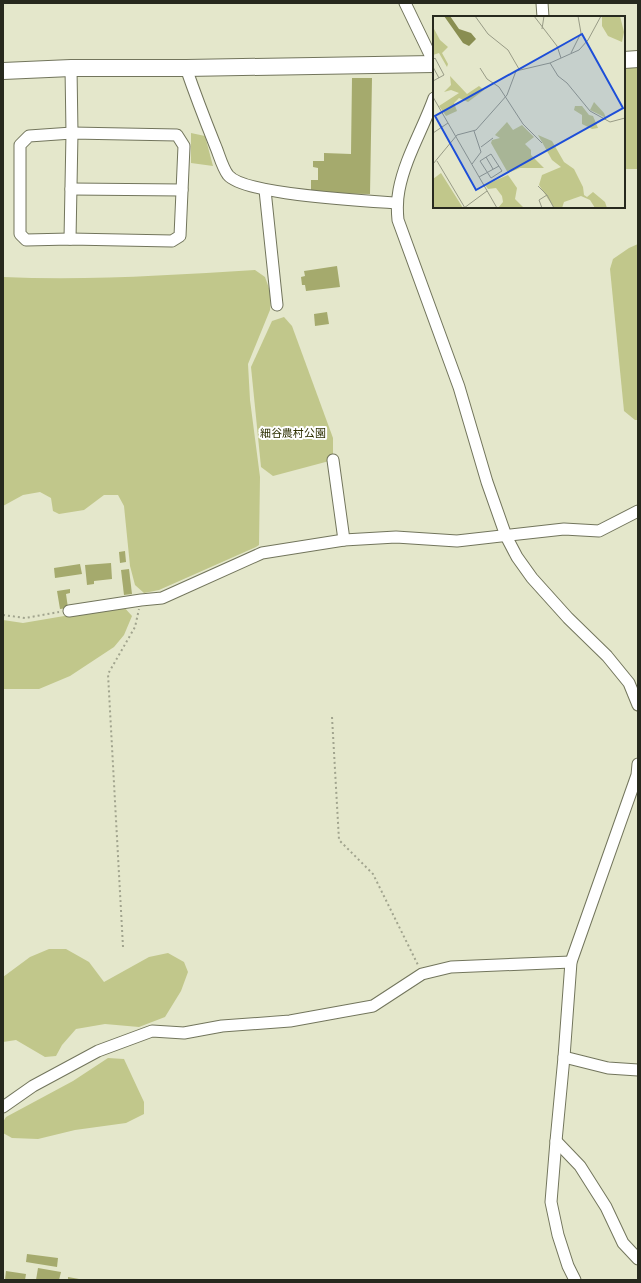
<svg xmlns="http://www.w3.org/2000/svg" width="641" height="1283" viewBox="0 0 641 1283" font-family="'Noto Sans','Noto Sans JP',sans-serif">
<style>
.green{fill:#c1c78b}
.building{fill:#a5aa6d}
.lines{fill:none;stroke-linecap:round;stroke-linejoin:round}
.street-casing{stroke:#72755c;stroke-width:13}
.secondary-casing{stroke:#72755c;stroke-width:18}
.path{stroke:#a1a48e;stroke-width:2;stroke-dasharray:2 3;stroke-linecap:butt}
.street{stroke:#fff;stroke-width:11}
.secondary{stroke:#fff;stroke-width:16}
.labels{text-anchor:middle;dominant-baseline:central;stroke-width:4;stroke-linejoin:round;paint-order:stroke}
.park-label{font-size:11px;fill:#2d2f00;stroke:#fff}
.inset-road{fill:none;stroke:#989b86;stroke-width:1}
.view{fill:#1d4ed8;fill-opacity:0.15;stroke:#1d4ed8;stroke-width:2}
.inset-edge{fill:none;stroke:#27291e;stroke-width:2}
</style>
<rect width="100%" height="100%" fill="#e4e7cb"/>
<g class="green">
<rect x="624" y="67" width="14" height="102"/>
<path d="M191,133L205,136L213,166L191,163Z"/>
<path d="M638,244V420H635L624,411L610,269L613,259L629,248Z"/>
<path d="M255,270L265,277L271,294L270,310L248,364L250,400L260,477L259,545L256,547L159,590L144,593L135,585L130,566L124,506L118,495H104L84,510L59,514L53,511L51,498L40,492L23,495L3,506V277C87,281 171,275 255,270Z"/>
<path d="M284,317L292,326L333,438V460L273,476L261,467L251,367L272,321Z"/>
<path d="M123,606L132,616L124,635L114,647L70,676L39,689H3V620L23,623Z"/>
<path d="M49,949H66L89,962L104,982L149,957L168,953L184,962L188,972L181,991L165,1017L139,1027L105,1024L76,1029L62,1045L56,1056L45,1057L16,1040L3,1042V977L30,957Z"/>
<path d="M108,1058L124,1059L144,1102V1114L126,1123L75,1130L38,1139L12,1138L3,1133V1122L6,1117L73,1081Z"/>
</g>
<g class="building">
<path d="M352,78H372L370,194L311,193V180H318V168L313,167V161H324V153L351,154Z"/>
<path d="M337,266L340,287L306,291L305,285H302L301,277L305,276L304,271Z"/>
<path d="M327,312L329,324L315,326L314,314Z"/>
<path d="M125,551L126,562L120,563L119,552Z"/>
<path d="M111,563L112,579L94,581V584L87,585L85,565Z"/>
<path d="M80,564L82,574L55,578L54,568Z"/>
<path d="M129,569L132,594L124,595L121,570Z"/>
<path d="M70,589V593L66,594L68,608L60,609L57,591Z"/>
<path d="M27,1254L58,1258L57,1267L26,1262Z"/>
<path d="M38,1268L61,1272L59,1280H36Z"/>
<path d="M6,1271L26,1274L25,1280H5Z"/>
<path d="M68,1277L79,1279V1280H68Z"/>
</g>
<g class="lines">
<g class="street-casing">
<g id="street">
<path d="M405,3L434,63"/>
<path d="M542,3L543,17"/>
<path d="M186,68C195,94 205,120 215,145C219,154 222,167 228,175C244,195 368,201 397,203"/>
<path d="M434,98C423,129 405,158 399,190C397,200 397,210 398,220L459,387L487,482L506,536L517,557L532,578L568,618L607,656L629,683L638,705"/>
<path d="M72,133L177,135L184,146L180,236L172,241L70,239L26,240L20,234V145L29,136Z"/>
<path d="M71,189L182,190"/>
<path d="M265,190L277,305"/>
<path d="M70,239L72,133L71,68"/>
<path d="M333,460L344,540"/>
<path d="M69,611L141,600L162,598L262,553L344,540L396,537L457,541L564,529L599,531L638,511"/>
<path d="M564,1057L608,1068L638,1070"/>
<path d="M3,1107L33,1086L98,1051L152,1031L184,1033L222,1026L290,1021L373,1006L422,974L451,967L571,962"/>
<path d="M556,1141L580,1166L606,1207L623,1243L638,1259"/>
<path d="M575,1280L568,1266L558,1235L551,1202L556,1141L564,1057L571,962L637,775L638,764"/>
</g>
</g>
<g class="secondary-casing">
<g id="secondary">
<path d="M624,60L638,59"/>
<path d="M3,71L71,68H186L434,64"/>
</g>
</g>
<g class="path">
<path d="M3,615L25,618L59,612"/>
<path d="M332,717L339,840L373,874L418,965"/>
<path d="M123,947L108,674L135,627L139,609"/>
</g>
<use href="#street" class="street"/>
<use href="#secondary" class="secondary"/>
</g>
<g class="labels">
<g class="park-label">
<text x="293" y="432">細谷農村公園</text>
</g>
</g>
<g transform="translate(433 16)">
<rect width="192" height="192" fill="#e4e7cb"/>
<path d="M169,0H187L191,16L189,26L175,20L169,10ZM0,11L7,24L15,31L9,37L15,48L14,51L6,37L0,39ZM17,60L34,78L46,70L51,74L35,86L26,82L21,87L24,95L13,100L6,90L26,77L18,74L11,76L18,69ZM161,86L171,97L173,102L157,94ZM142,90H149L156,99L160,100L165,112L159,113L149,108V99L141,94ZM74,106L80,114L89,109L101,121L92,128L98,134V139L111,152H87L75,157L58,127L59,124L67,122L62,119ZM105,119L119,125L131,146L141,153L150,171L151,179L154,181L160,176L172,186L174,192H162L157,184L148,180L131,186L129,192H121L106,169L109,159L128,151L119,144ZM8,157L30,192H0V163ZM75,159L84,172L82,183L91,192H65L70,186L69,180L63,172L55,173L52,169Z" fill="#c1c78b"/>
<path d="M11,0H17L26,13L38,17L43,23L36,30L30,27Z" fill="#898e51"/>
<path class="inset-road" d="M42,0L55,18L75,34L86,53M101,0L124,30L128,42M109,13L111,0M138,37L148,17L145,0M0,44L2,42L11,59L0,65M117,47L125,60L134,67L157,95L177,106L192,102M0,51L6,62M47,52L54,63L66,71L90,108L109,127M0,81L64,192M0,117L15,107M48,131L60,122M58,138L69,155L58,162L47,145ZM53,141L60,153M4,145L32,192M0,148L24,119L43,114L67,87L74,79L83,55L117,47L146,34L155,24L168,0M39,148L48,136L41,115M46,161L66,150M105,170L114,179L121,192M31,192L54,175M109,192L106,184L114,179"/>
<path class="view" d="M149,18L190,92L43,174L2,100Z"/>
<rect width="192" height="192" class="inset-edge"/>
</g>
<rect width="641" height="1283" fill="none" stroke="#27291e" stroke-width="8"/>
</svg>
